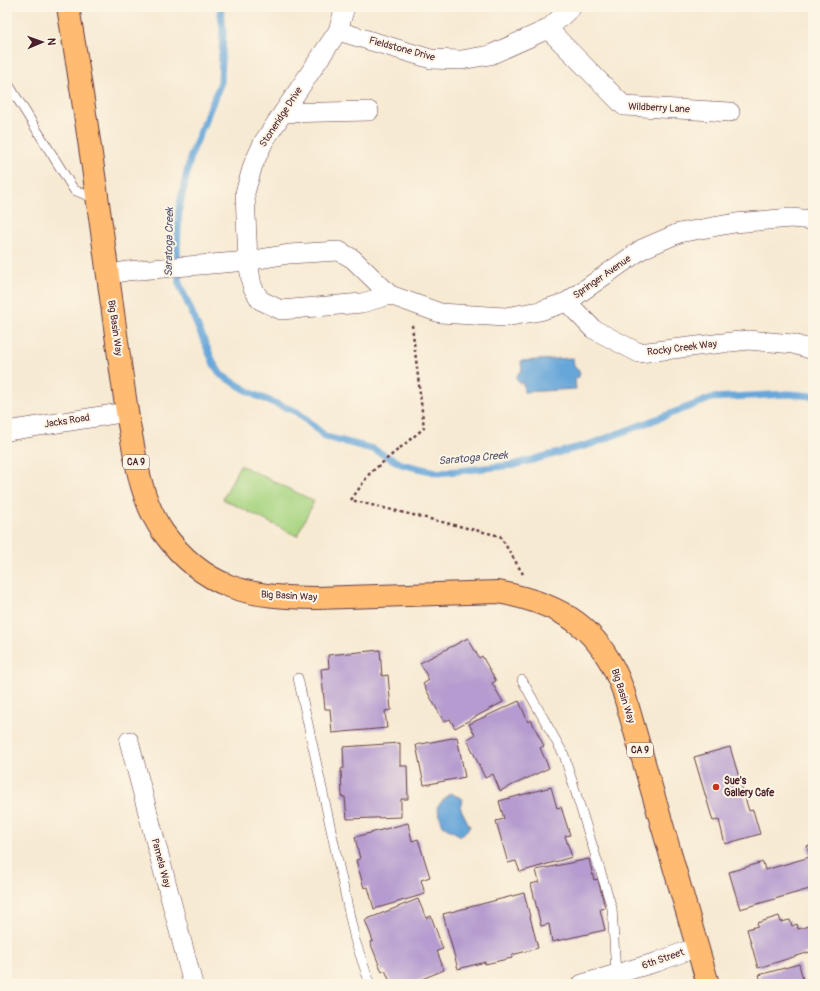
<svg xmlns="http://www.w3.org/2000/svg" width="820" height="991" viewBox="0 0 820 991" font-family="Pangolin,sans-serif">
<style>
.green{fill:#a9d683;stroke:#7a7a57}
.water{fill:#66a6d9;stroke:#586282}
.lines{fill:none;stroke-linecap:round;stroke-linejoin:round}
.stream{stroke:#66a6d9;stroke-width:7}
.building{fill:#b59bcf}
.lane-casing{stroke:#643d44;stroke-width:10}
.street-casing{stroke:#643d44;stroke-width:20}
.primary-casing{stroke:#643d44;stroke-width:24}
.path{stroke:#643d44;stroke-width:2.5;stroke-dasharray:3 3;stroke-linecap:butt}
.lane{stroke:#fff;stroke-width:9}
.street{stroke:#fff;stroke-width:19}
.primary{stroke:#ffbb71;stroke-width:22}
.poi-dot{fill:#c8321e;stroke:#fcf5e5;stroke-width:1.5}
.labels{text-anchor:middle;dominant-baseline:central;stroke-width:4;stroke-linejoin:round;paint-order:stroke}
.shield{fill:#fcf5e5;stroke:#7f5f63;stroke-width:1}
.shield-label{font-size:9px;font-weight:bold;fill:#4a1f2b}
.street-label{font-size:10px;fill:#4a1f2b;stroke:#fcf5e5}
.poi-label{font-size:10px;font-weight:bold;fill:#4a1f2b;stroke:#fcf5e5;text-anchor:start}
.water-label{font-size:11px;font-style:italic;fill:#555571;stroke:#fcf5e5}
</style>
<rect width="100%" height="100%" fill="#fcf5e5"/>
<filter id="ink" filterUnits="userSpaceOnUse"><feTurbulence type="fractalNoise" baseFrequency=".025" numOctaves="2"/><feDisplacementMap in="SourceGraphic" scale="8" xChannelSelector="R" yChannelSelector="G"/><feConvolveMatrix kernelMatrix="1 2 1 2 8 2 1 2 1" color-interpolation-filters="sRGB"/></filter>
<filter id="wash" filterUnits="userSpaceOnUse"><feTurbulence type="fractalNoise" baseFrequency=".012" numOctaves="4" result="noise"/><feDisplacementMap in="SourceGraphic" scale="16" xChannelSelector="R" yChannelSelector="G"/><feGaussianBlur stdDeviation="0.9" result="paint"/><feColorMatrix in="noise" values="0 0 0 0 0 0 0 0 0 0 0 0 0 0 0 0 0 1.4 0 .05"/><feComposite in="paint" operator="in"/></filter>
<g filter="url(#wash)">
<rect width="100%" height="100%" fill="#f7ead3"/>
<path class="green" d="M240,465L314,501L297,536L223,499Z"/>
<g class="water">
<path d="M573,358L574,366L580,372L579,377L575,379L576,389L524,392L523,383H519L516,378L519,372L522,371L521,361Z"/>
<path d="M450,793L463,799L460,807L470,827L461,836L443,826L437,807Z"/>
</g>
<g class="lines">
<path class="stream" d="M220,7L223,28L221,82L191,155L179,208L177,249L179,283L214,364L221,375L255,395L297,412L326,437L373,449L401,464L439,473L513,465L591,444L712,398L788,394L813,396"/>
</g>
<g id="blocks">
<g class="building">
<path d="M468,638L479,658L482,656L496,681L492,683L503,702L455,728L450,719L444,722L423,684L429,680L420,663Z"/>
<path d="M380,650L382,676L388,675L391,710L385,711L387,728L332,733L330,709H325L321,669L329,668L328,655Z"/>
<path d="M519,701L528,722L531,720L544,746L540,748L549,768L500,791L493,774L485,778L467,739L475,735L469,724Z"/>
<path d="M457,737L465,777L424,785L416,745Z"/>
<path d="M400,743V766H407L408,799H401V817L347,819L345,797H342L341,769L344,768L343,747Z"/>
<path d="M730,747L749,811L753,810L760,834L725,844L719,820L713,821L694,757Z"/>
<path d="M551,787L557,808L561,807L570,835L565,836L572,857L520,872L516,861L508,863L496,821L504,819L499,801Z"/>
<path d="M408,823L412,841L418,839L430,877L421,880L425,894L374,909L368,887L364,888L356,860L360,859L355,837Z"/>
<path d="M813,844V888L740,909L729,872L763,862L765,870L810,857L807,846Z"/>
<path d="M589,859L594,880L598,879L605,908L600,909L605,930L552,942L549,924L541,926L531,884L539,882L536,870Z"/>
<path d="M524,893L538,948L512,955V958L485,964V962L458,969L443,914Z"/>
<path d="M418,899L426,918L431,916L443,949L437,951L444,970L410,984H391L385,970L382,972L370,942L373,941L365,920Z"/>
<path d="M779,916L781,922L790,920L792,926L797,924L798,929L813,925V951L758,968L747,929L758,926L757,923Z"/>
<path d="M799,964L804,984H762L759,975Z"/>
</g>
</g>
</g>
<g filter="url(#ink)">
<use href="#blocks" fill-opacity="0" stroke="#643d44" stroke-width="1"/>
<g class="lines">
<g class="lane-casing">
<g id="lane">
<path d="M7,82L74,190L96,199"/>
<path d="M298,678L355,940L370,984"/>
<path d="M522,680L564,755L612,908L616,974"/>
</g>
</g>
<g class="street-casing">
<g id="street">
<path d="M345,7L338,31L264,141L253,165L245,193L248,261L252,286L260,300L281,310L362,303L390,295"/>
<path d="M548,29L624,106L730,112"/>
<path d="M338,31L431,59L461,60L490,55L548,29L572,7"/>
<path d="M283,113L369,111"/>
<path d="M108,275L127,271L248,261L289,254L339,251L353,259L390,295L440,313L505,317L540,311L567,302L642,249L679,233L735,223L791,218L813,220"/>
<path d="M567,302L593,329L639,353L748,340L793,344L813,350"/>
<path d="M7,431L127,412"/>
<path d="M129,741L193,984"/>
<path d="M582,984L657,962L697,947"/>
</g>
</g>
<g class="primary-casing">
<path id="primary" d="M68,7C83,96 96,186 108,276C115,325 121,375 129,424C136,461 141,501 163,532C204,589 250,598 317,598L498,592C562,604 600,627 623,690L708,984"/>
</g>
<path class="path" d="M412,325L424,428L370,473L351,500L500,536L523,574"/>
<use href="#lane" class="lane"/>
<use href="#street" class="street"/>
<use href="#primary" class="primary"/>
</g>
</g>
<circle class="poi-dot" cx="716" cy="787" r="4"/>
<g class="labels">
<g class="shield">
<rect x="123" y="455" width="26" height="14" rx="3"/>
<rect x="627" y="743" width="26" height="14" rx="3"/>
</g>
<g class="shield-label">
<text x="136" y="462">CA 9</text>
<text x="640" y="750">CA 9</text>
</g>
<g class="street-label">
<text transform="translate(402 49) rotate(15)">Fieldstone Drive</text>
<text transform="translate(659 108) rotate(3)">Wildberry Lane</text>
<text transform="translate(281 117) rotate(-57)">Stoneridge Drive</text>
<text transform="translate(602 277) rotate(-35)">Springer Avenue</text>
<text transform="translate(115 328) rotate(82)">Big Basin Way</text>
<text transform="translate(682 348) rotate(-7)">Rocky Creek Way</text>
<text transform="translate(67 421) rotate(-9)">Jacks Road</text>
<text transform="translate(289 596) rotate(3)">Big Basin Way</text>
<text transform="translate(623 696) rotate(72)">Big Basin Way</text>
<text transform="translate(161 863) rotate(75)">Pamela Way</text>
<text transform="translate(663 959) rotate(-19)">6th Street</text>
</g>
<g class="poi-label">
<text x="724" y="781">Sue's<tspan x="724" dy="12">Gallery Cafe</tspan></text>
</g>
<g class="water-label">
<text transform="translate(169 242) rotate(-89)">Saratoga Creek</text>
<text transform="translate(473 458) rotate(-5)">Saratoga Creek</text>
</g>
</g>
<rect width="820" height="991" fill="none" stroke="#fcf5e5" stroke-width="24"/>
<g transform="translate(42 42) rotate(88)" stroke="#fcf5e5" stroke-width="3" paint-order="stroke">
<path d="M0-3L7 15L0 10L-7 15Z" fill="#4a1f2b"/>
<text y="-6" font-size="11" font-weight="bold" text-anchor="middle" fill="#4a1f2b">N</text>
</g>
</svg>
